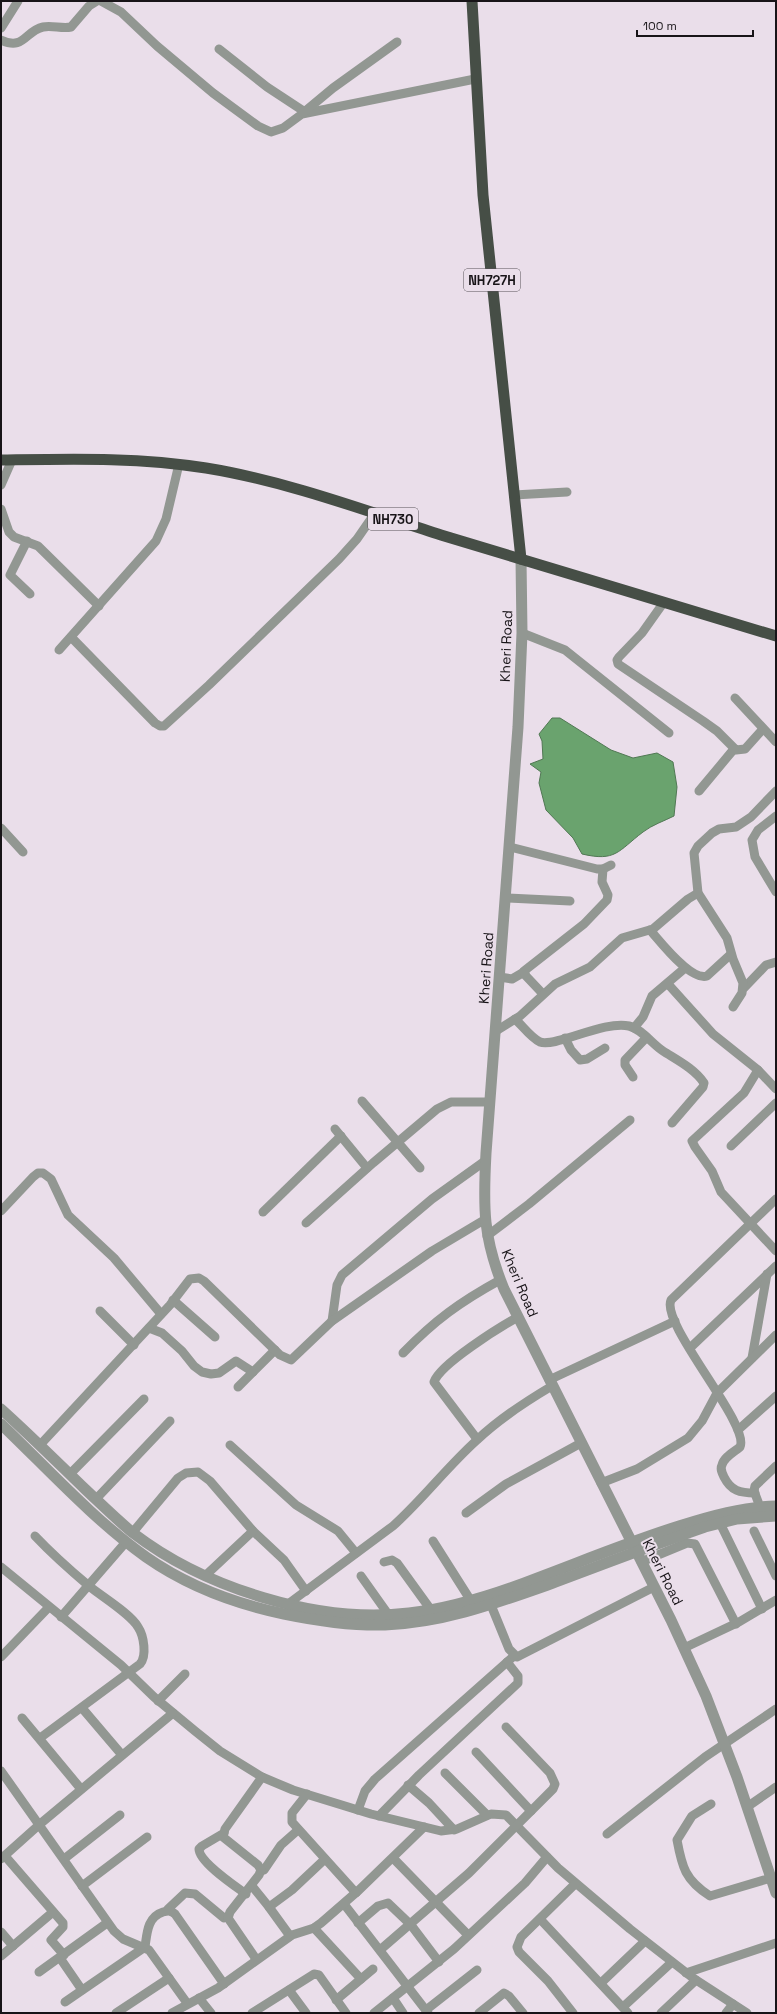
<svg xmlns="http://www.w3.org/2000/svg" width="777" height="2014" viewBox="0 0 777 2014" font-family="'Space Grotesk',sans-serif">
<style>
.water{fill:#6aa36e;stroke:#517854}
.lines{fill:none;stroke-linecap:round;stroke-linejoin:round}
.minor{stroke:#929792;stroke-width:9}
.tertiary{stroke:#929792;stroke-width:11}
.trunk{stroke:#464e46;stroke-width:11}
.labels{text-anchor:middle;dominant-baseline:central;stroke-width:4;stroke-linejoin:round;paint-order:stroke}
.shield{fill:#eadeea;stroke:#575157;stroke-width:1}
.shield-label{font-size:13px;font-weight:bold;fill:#181418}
.street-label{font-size:14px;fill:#181418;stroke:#eadeea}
</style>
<rect width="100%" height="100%" fill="#eadeea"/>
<path class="water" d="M552,718H560L611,750L633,758L657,753L673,762L677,787L674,816C664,821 652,825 643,832C618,851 616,862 582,854L573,838L546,810L539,783L541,772L530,764L543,759L542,741L539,734Z"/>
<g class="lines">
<g class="minor">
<path d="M101,1L121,12L157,46L213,93L258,126L271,132L283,128L302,114L475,79"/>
<path d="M1,28L18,1"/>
<path d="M1,40C24,51 25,31 43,27C52,25 62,29 71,27L89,6L97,1"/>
<path d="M219,49L267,87L305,112"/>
<path d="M303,113L333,88L397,42"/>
<path d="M1,485L12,460"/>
<path d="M514,495L567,492"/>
<path d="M1,509L9,532L14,537L38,546L99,606"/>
<path d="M27,541L10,575L30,594"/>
<path d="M664,602L642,633L619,657L617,660L618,664L703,721L717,731L736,750L745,749L763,729"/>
<path d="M522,633L565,650L669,733"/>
<path d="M71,637L155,723L160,726H164L209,685L339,559L357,539L375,513"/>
<path d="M59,650L156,541L166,519L179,464"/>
<path d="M735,698L776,742"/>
<path d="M699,791L734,749"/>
<path d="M776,816L758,830L752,840L755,857L776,892"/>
<path d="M1,828L23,852"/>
<path d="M510,847L597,869H603L611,865"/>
<path d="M506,898L570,901"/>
<path d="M650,930C660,941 690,981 707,976L731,954"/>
<path d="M500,977L512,979L524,972"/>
<path d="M668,984L713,1034L758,1070L776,1089"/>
<path d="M744,988L766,965L776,962"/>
<path d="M543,994L526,976L524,971L584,924L607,900L608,895L602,882L603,869"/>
<path d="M733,1007L742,993L743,983L733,959L727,938L698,893L694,853L698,846L712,833L719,829L736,827L751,817L776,791"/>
<path d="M515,1019C523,1026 530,1037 540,1042C555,1048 604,1020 629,1026C642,1029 652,1044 663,1051C677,1060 695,1069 704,1083L703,1087L672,1123"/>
<path d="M634,1028L643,1017L652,996L685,968"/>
<path d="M496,1031L520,1016L555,984L590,967L622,938L653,929L688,899L698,893"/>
<path d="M565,1038L571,1050L580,1060L587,1059L605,1048"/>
<path d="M758,1070L744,1093L692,1141L695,1147L712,1171L721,1192L776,1251"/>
<path d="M633,1077L625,1065V1060L646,1038"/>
<path d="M362,1101L420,1168"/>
<path d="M335,1129L367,1168"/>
<path d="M731,1146L776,1103"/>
<path d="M1,1211L33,1177L38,1173H43L51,1179L68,1215L114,1258L161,1314"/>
<path d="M263,1212L341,1136"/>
<path d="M306,1223L373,1163L437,1109L451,1102H490"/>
<path d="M487,1236L529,1204L630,1120"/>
<path d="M173,1300L215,1337"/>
<path d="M100,1311L134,1345"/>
<path d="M332,1321L337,1285L342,1275L432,1199L485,1161"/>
<path d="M149,1328L162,1333L182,1351L194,1366L202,1372L211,1374L219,1373L236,1361L253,1372"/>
<path d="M690,1348L776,1266"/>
<path d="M403,1353C435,1320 460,1302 500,1280"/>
<path d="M752,1358L767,1274"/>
<path d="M549,1380L675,1321"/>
<path d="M238,1387L275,1350"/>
<path d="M738,1430L776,1396"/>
<path d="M477,1439L434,1382C440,1364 500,1327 518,1317"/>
<path d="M40,1445L170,1305L190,1279L199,1278L204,1281L280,1355L291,1360L332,1321L432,1251L484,1220"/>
<path d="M230,1445L296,1505L338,1531L356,1553"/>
<path d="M70,1474L144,1399"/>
<path d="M601,1483L637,1469L688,1438L702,1421L717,1393L776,1335"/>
<path d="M755,1493C740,1493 731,1491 724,1477C722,1473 720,1469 722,1465C724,1457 734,1452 740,1447C751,1425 660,1324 671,1300L776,1199"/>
<path d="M96,1499L170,1421"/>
<path d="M760,1507L754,1491L755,1486L776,1466"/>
<path d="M466,1513L506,1484L581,1443"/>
<path d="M720,1523L762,1609"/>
<path d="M754,1531L776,1576"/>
<path d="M133,1532L178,1478L186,1473L198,1472L210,1481L253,1531L284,1560L306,1591"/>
<path d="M35,1536C52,1554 70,1570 89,1586C101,1596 131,1614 138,1627C144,1636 147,1656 140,1664L40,1738"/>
<path d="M433,1541L471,1601"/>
<path d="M384,1562L392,1560L397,1563L431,1610"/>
<path d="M641,1562L687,1543L695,1544L736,1624"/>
<path d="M1,1567L121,1665L154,1697L195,1731L220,1751L262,1777L293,1790L371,1814L441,1831L457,1829L491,1814L506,1815L558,1868L630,1929L693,1978L747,2013"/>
<path d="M206,1575L253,1531"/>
<path d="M361,1576L388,1614"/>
<path d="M288,1604L393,1526C423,1499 447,1467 477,1440C500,1418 525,1402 552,1386"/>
<path d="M491,1605L509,1649L517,1657L654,1587"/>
<path d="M61,1617L126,1542"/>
<path d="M684,1648L739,1622L776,1600"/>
<path d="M1,1657L49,1607"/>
<path d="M158,1701L185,1674"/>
<path d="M82,1708L122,1755"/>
<path d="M22,1718L81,1789"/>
<path d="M476,1752L531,1811"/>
<path d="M1,1771L114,1931L123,1939L149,1950L187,2003"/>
<path d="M445,1773L487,1815"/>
<path d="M408,1785L429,1803L454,1830"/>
<path d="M307,1794L292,1813V1822L356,1893"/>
<path d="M711,1804L692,1816L677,1840C682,1867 685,1880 710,1896L771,1878"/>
<path d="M747,1807L776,1787"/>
<path d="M358,1810L365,1791L375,1779L514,1656"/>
<path d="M379,1816L419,1775L518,1683V1676L507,1662"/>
<path d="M224,1833L202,1846L199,1849C199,1862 235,1886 246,1894"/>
<path d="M607,1834L705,1757L776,1709"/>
<path d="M5,1856L63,1923V1927L51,1940L64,1955"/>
<path d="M393,1858L468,1935"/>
<path d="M1,1859L40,1824L173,1713"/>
<path d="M64,1859L120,1815"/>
<path d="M264,1870L281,1845L298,1830"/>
<path d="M82,1886L147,1837"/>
<path d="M252,1886L269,1907L290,1936"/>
<path d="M344,1904L428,2013"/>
<path d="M269,1907L292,1890L325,1859"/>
<path d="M172,1912L168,1909L185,1893L195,1894L224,1918"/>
<path d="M540,1919L628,2013"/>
<path d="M358,1923L378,1906L388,1903L411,1925L439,1962"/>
<path d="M314,1928L361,1979"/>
<path d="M1,1932L13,1946"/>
<path d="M380,1950L469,1873L553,1789L555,1784L550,1773L506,1727"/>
<path d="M1,1956L53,1912"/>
<path d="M60,1958L82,1990"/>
<path d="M256,1959L228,1918L230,1912L259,1875L261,1870L258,1865L223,1837L225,1829L262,1777"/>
<path d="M39,1972L107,1923"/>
<path d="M686,1973L776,1943"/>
<path d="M601,1983L645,1941"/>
<path d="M289,1990L306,2013"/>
<path d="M199,1998L211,2013"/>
<path d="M393,1998L403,2013"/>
<path d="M336,2000L373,1969"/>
<path d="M65,2002L145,1947C147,1934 147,1917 163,1912C167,1911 171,1910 175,1914L224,1984"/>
<path d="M623,2007L672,1962"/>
<path d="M426,2010L477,1970"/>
<path d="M116,2013L169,1978"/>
<path d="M172,2013L218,1988L292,1935L314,1928L321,1923L359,1890L424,1827"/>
<path d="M252,2013L314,1974L319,1975L346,2013"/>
<path d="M374,2013L454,1949L525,1883L547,1857"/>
<path d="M479,2013L504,1993L509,1996L523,2013"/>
<path d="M573,2013L548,1981L519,1952L517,1947L521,1937L575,1884"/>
<path d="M661,2013L696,1980"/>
<path d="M726,2013L733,2004"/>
</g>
<g class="tertiary">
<path d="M521,559L522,633L518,727L486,1153C483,1208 483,1238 504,1289L671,1620L706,1696L737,1777L776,1893"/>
<path d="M1,1409C30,1435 57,1462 85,1489C101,1504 116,1519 133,1533C205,1588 318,1624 409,1613C453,1608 496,1594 537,1578C585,1560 631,1541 679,1526C711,1516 743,1507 776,1506"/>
<path d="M1,1424C48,1469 93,1519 146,1557C186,1585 236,1604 284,1614C318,1621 351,1626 385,1625C440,1623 491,1605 542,1587C596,1567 650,1546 705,1527L737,1519L776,1516"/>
</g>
<g class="trunk">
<path d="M472,1L483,195L521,559"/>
<path d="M1,460C70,459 138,457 206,468C286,481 364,510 441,535C553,569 664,602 776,636"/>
</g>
</g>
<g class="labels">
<g class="shield">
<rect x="464" y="269" width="56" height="22" rx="3"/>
<rect x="368" y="508" width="50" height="22" rx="3"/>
</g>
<g class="shield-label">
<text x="492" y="280">NH727H</text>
<text x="393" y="519">NH730</text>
</g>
<g class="street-label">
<text transform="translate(506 646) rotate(-88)">Kheri Road</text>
<text transform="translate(486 968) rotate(-86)">Kheri Road</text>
<text transform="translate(520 1283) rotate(67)">Kheri Road</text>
<text transform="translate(663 1572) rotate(63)">Kheri Road</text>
</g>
</g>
<rect width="777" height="2014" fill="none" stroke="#181418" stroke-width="4"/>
<path d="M637 30v6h116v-6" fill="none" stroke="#181418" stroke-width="2"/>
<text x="643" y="30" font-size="12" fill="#181418" stroke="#eadeea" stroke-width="3" paint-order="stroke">100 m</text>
</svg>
